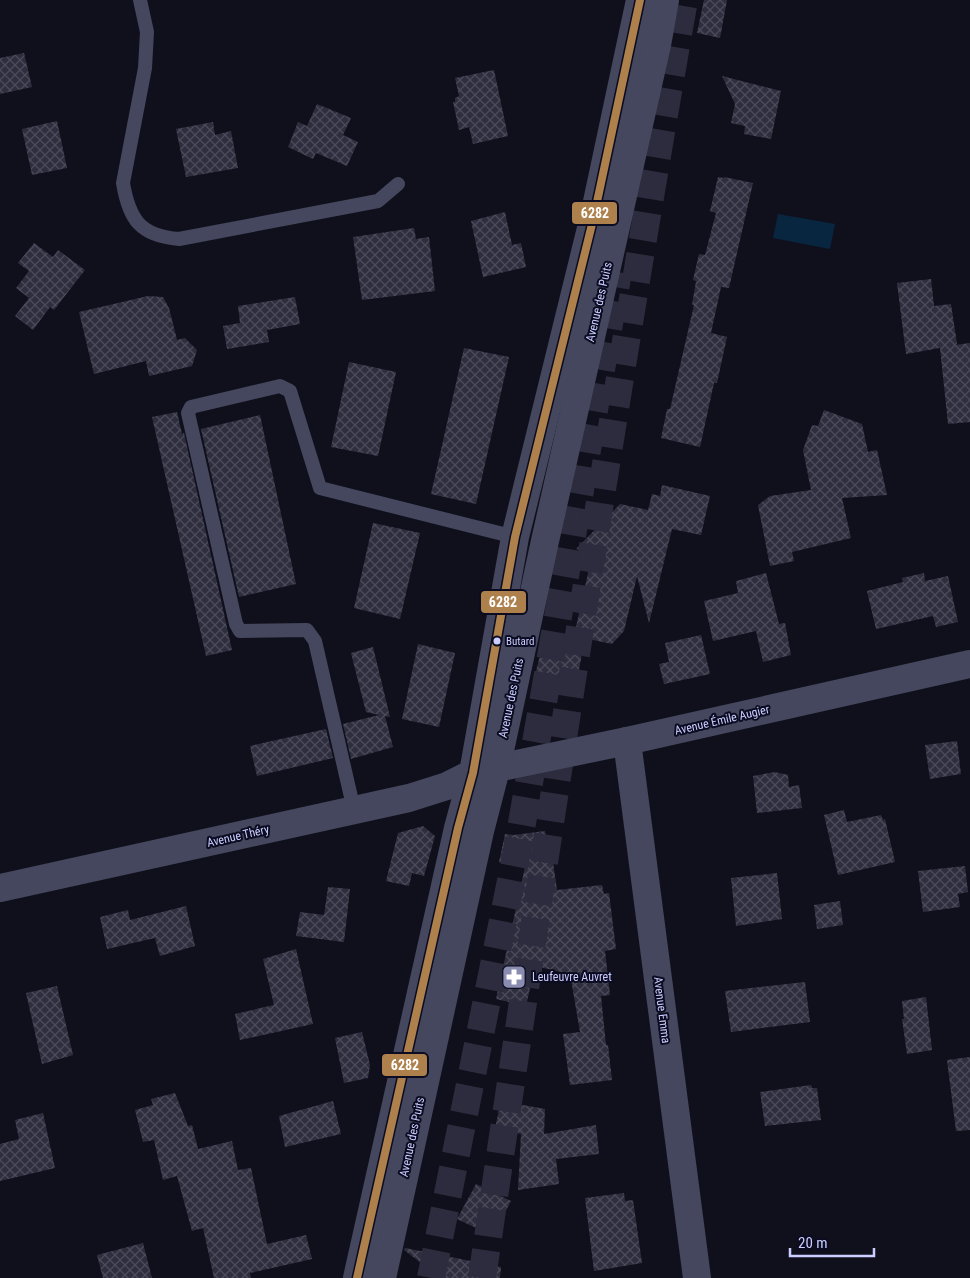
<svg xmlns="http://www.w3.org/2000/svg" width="970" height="1278" viewBox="0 0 970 1278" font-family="'Roboto Condensed',sans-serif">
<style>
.water{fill:#082640}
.building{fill:url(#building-cross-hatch)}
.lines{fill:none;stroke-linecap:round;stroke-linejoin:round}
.motorway-tunnel{stroke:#2c2c3e;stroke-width:28;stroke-dasharray:28 14;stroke-linecap:butt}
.service{stroke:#44475d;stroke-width:14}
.minor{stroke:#44475d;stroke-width:28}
.tertiary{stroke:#44475d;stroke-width:28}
.bus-1-casing{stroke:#0b0b21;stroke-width:11}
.bus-1{stroke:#ad804c;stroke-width:8}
.bus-dot{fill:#cbceff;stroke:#0b0b21;stroke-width:2}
.labels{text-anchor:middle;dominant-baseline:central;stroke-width:4;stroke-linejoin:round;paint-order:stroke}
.bus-label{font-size:11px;fill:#cbceff;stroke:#0b0b21;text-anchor:start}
.street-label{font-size:12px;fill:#cbceff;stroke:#0b0b21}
.poi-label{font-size:12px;fill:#cbceff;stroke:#0b0b21;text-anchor:start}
.line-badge{stroke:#0b0b21;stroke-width:2}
.badge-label{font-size:14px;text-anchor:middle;font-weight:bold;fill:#fff}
</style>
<defs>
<pattern id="building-cross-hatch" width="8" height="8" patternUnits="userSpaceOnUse" patternTransform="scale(1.25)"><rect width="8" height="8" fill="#2e2e3f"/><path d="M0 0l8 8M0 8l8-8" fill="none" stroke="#4b4b5c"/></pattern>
</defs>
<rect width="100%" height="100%" fill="#10101c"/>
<path class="water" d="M778,214L835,224L830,249L773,238Z"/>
<g class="building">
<path d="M704,0H727L720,38L697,33Z"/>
<path d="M24,53L32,87L0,94V58Z"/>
<path d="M494,70L508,136L473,144L469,127L459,130L453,102H455V98L459,96L455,78Z"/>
<path d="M722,76L781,91L771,139L744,134L745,126L731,123L735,104Z"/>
<path d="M317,104L351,118L343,135L358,142L347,166L316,153L313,159L288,147L298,122L307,126Z"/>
<path d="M57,121L67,168L32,175L22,129Z"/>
<path d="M213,122L215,135L231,131L238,168L186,177L176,129Z"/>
<path d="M718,177L724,178V177L753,183L729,288L721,287L711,333L727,337L717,383H714L700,447L661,438L667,409H670L694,305H692L696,281L693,280L699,254L705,255L716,213L710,211Z"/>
<path d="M505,212L512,245L521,243L526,267L483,277L471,221Z"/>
<path d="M414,228L416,239L429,237L435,291L362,300L353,237Z"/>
<path d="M34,243L53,257L58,250L85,270L54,310L50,307L33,330L15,316L29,298L16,288L29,271L18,263Z"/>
<path d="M931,279L934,306L951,304L957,344L955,345L970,343V422L948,424L940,348L906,354L897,283Z"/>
<path d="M148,296L163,297L169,308L177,340L185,338L197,350L192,366L149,376L146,361L94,374L79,312Z"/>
<path d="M295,297L300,324L267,330L269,342L227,349L223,326L240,323L238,306Z"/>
<path d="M464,348L509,357L476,504L431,494Z"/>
<path d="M349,362L396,372L378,456L331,447Z"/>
<path d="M824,410L862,424L868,452L877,450L887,495L842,498L851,538L792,552L794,561L770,566L758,505L770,496L811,490L803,450L812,425L818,426Z"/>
<path d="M177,412L182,434L184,433L232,650L206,656L152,417Z"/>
<path d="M260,415L296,584L239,597L201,429Z"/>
<path d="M662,485L710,496L701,535L672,529L649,623L637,576L624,631L612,644L574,636L589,569L583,568L586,555L584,554L585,552L576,549L620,504L648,510L652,494L660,496Z"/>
<path d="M373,523L420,533L400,619L354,608Z"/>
<path d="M766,573L779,624L785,623L791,655L763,662L756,631L713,641L704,601L738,593L736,581Z"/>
<path d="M924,573L925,581L948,576L958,622L936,627L933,616L876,629L867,591L903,582L902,578Z"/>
<path d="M701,635L710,674L664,684L659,664L669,662L665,643Z"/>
<path d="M418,644L455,653L439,727L402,719Z"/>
<path d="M373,647L390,717L385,716L393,747L351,759L343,724L379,715L366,712L351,653Z"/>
<path d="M556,647L582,653L576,688L534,678L542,649L555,652Z"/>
<path d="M326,729L333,758L257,776L250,746Z"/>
<path d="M957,741L961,774L930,779L925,745Z"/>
<path d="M775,772L788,775L789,787L799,785L802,808L757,813L753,776Z"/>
<path d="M844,810L847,822L881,815L883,820L885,819L895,862L838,875L824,815Z"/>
<path d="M423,826L435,836L424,876L412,873L409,886L386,881L398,833Z"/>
<path d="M545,831L549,862H553L557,890L602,885L604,894L609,893L616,949L605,951L610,995L601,996L606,1045H608L612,1080L570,1085L563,1034L580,1032L570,974L535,966L526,1006L496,999L525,867L499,862L505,834L514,835Z"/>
<path d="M965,866L968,892L958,894L960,907L923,912L918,871Z"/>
<path d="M777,873L782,919L736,926L731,878Z"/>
<path d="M328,887L350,889L344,942L296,936L300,912L324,915Z"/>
<path d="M840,901L843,925L817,929L814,905Z"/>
<path d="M186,906L195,946L160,956L155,938L107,949L100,917L128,910L130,920Z"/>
<path d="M296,949L313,1024L240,1040L235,1014L274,1005L263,959Z"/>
<path d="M805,982L810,1022L731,1032L725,991Z"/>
<path d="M57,986L73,1055L42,1064L26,993Z"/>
<path d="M926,997L932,1050L907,1054L902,1019H904L902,1001Z"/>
<path d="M362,1032L370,1065L368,1078L344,1083L335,1038Z"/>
<path d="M970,1057V1130L956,1131L947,1060Z"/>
<path d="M811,1085L812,1088H817L821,1120L765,1126L760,1092Z"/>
<path d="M175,1093L188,1126L192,1125L198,1149L232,1141L238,1170L251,1168L267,1244L306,1235L312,1259L250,1273L251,1278H214L203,1228L192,1231L177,1176L163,1180L154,1140L143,1142L135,1110L153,1105L151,1099Z"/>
<path d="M333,1101L341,1134L285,1147L279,1116Z"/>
<path d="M501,1101L545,1109L544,1134L596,1125L599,1154L556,1159L559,1184L518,1190L521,1134L495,1128Z"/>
<path d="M43,1113L55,1168L0,1181V1144L19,1139L15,1120Z"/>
<path d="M476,1184L511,1201L493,1236L457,1219Z"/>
<path d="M624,1193L625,1201L633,1200L642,1263L594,1271L585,1198Z"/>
<path d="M143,1243L152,1278H103L97,1255Z"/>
<path d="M405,1248L501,1267L500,1278H441L404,1250Z"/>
</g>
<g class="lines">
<g class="motorway-tunnel">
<path d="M431,1278L518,846L618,272"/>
<path d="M482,1278C545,851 609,425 684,0"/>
</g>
<g class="service">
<path d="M140,0L147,32L145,68L123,183C129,219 140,236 179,239L378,201L398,184"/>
<path d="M354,810L315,641L307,630L240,631L236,624L188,413L191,407L280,386L290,391L320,488L515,537"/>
</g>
<g class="minor">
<path d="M627,741L697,1278"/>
<path d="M0,888L409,798L447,786L473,773L627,741L970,664"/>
</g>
<g class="tertiary">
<path d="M357,1278L458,828L473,773L515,537L594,216L640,0"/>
<path d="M382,1278L480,831L496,769L545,541L657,45L665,0"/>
</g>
<g class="bus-1-casing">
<path id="bus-1" d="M357,1278L458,828L473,773L515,537L594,216L640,0"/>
</g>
<use href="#bus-1" class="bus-1"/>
</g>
<defs>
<g id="pharmacy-square" transform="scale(1.25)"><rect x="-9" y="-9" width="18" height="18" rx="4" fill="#8a8cb0" stroke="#0b0b21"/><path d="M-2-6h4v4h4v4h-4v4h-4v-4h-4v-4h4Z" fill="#fff"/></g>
</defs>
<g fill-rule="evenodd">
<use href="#pharmacy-square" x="514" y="977"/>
</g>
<circle class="bus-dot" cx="497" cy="641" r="4.5"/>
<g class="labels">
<g class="bus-label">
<text x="506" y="641">Butard</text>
</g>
<g class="street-label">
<text transform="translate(599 302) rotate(-77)">Avenue des Puits</text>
<text transform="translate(511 698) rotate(-78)">Avenue des Puits</text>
<text transform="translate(722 720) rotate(-13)">Avenue Émile Augier</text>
<text transform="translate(238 836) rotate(-13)">Avenue Théry</text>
<text transform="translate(662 1010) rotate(83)">Avenue Emma</text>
<text transform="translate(412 1137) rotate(-78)">Avenue des Puits</text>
</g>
<g class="poi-label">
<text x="532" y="977">Leufeuvre Auvret</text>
</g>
</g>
<g class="line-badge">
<rect x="571" y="201" width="47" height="24" rx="5" fill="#ad804c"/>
<rect x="480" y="590" width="47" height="24" rx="5" fill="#ad804c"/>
<rect x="381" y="1053" width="47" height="24" rx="5" fill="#ad804c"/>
</g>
<g class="badge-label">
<text x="595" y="218">6282</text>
<text x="503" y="607">6282</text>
<text x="405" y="1070">6282</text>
</g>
<path d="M790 1248v8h84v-8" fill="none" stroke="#cbceff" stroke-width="2.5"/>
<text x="798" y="1248" font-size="15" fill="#cbceff" stroke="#0b0b21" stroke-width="4" paint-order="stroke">20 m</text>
</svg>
